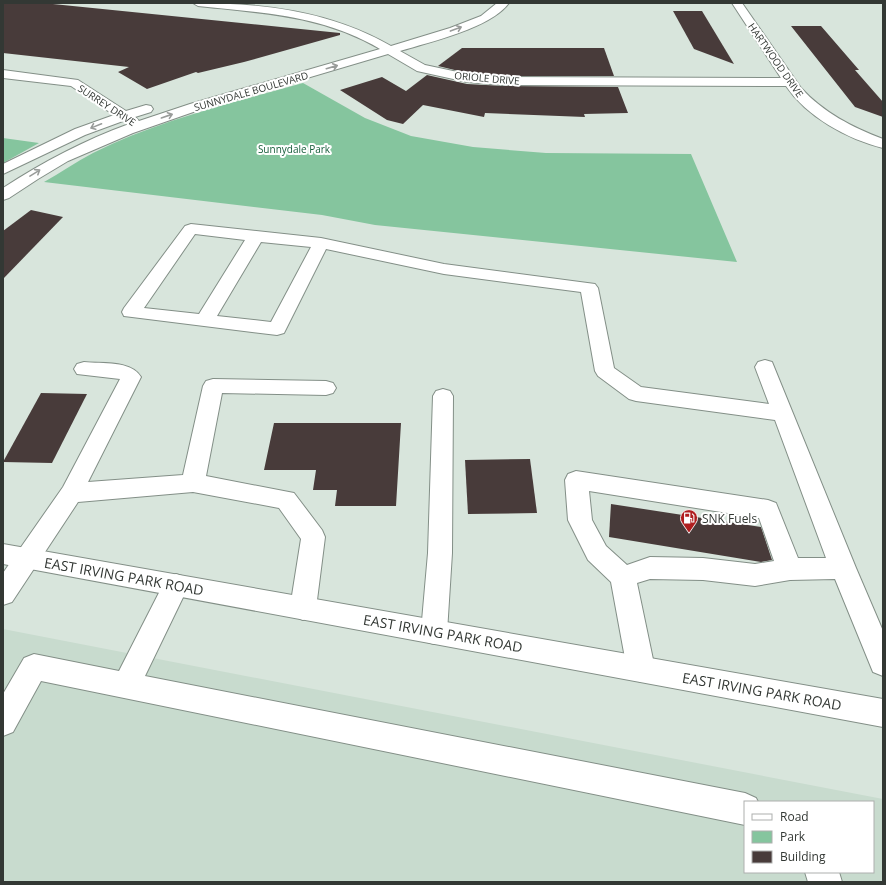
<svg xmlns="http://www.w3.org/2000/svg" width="886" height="885" viewBox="0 0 886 885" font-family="'Open Sans',sans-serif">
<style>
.built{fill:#c8dbce;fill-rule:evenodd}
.green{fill:#85c59e}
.building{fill:#483b3a}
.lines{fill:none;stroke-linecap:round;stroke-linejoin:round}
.minor-casing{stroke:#838f87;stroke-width:2}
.major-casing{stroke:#838f87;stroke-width:2}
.minor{fill:#fff;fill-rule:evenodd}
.major{fill:#fff;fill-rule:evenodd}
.oneway{stroke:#999c9a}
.labels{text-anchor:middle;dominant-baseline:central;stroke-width:4;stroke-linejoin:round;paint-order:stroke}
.far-street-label{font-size:10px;fill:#333834;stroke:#fff}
.far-park-label{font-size:10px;fill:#165d3a;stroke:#fff}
.poi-label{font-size:12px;fill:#333834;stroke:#fff;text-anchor:start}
.near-street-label{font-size:14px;fill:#333834;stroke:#fff}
</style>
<rect width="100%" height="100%" fill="#d8e5dc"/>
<path class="built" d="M3,629L883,799V882H3ZM745,802H873V872H745Z"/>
<g class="green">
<path d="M303,83L365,118L411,136L473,147L546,153L691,154L737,262L375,225L322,215L44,182C60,173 76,162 93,153C159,120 233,103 303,83Z"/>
<path d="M3,138L39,143L3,163Z"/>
</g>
<g class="building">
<path d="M3,3H43L340,33V35L244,62L198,73L196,72L147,89L118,72L129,67L3,53Z"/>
<path d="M673,11H702L734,64L694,49Z"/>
<path d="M791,26H821L859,70H855L883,102V117L855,107Z"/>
<path d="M462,48H604L614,76H505L467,73L438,66Z"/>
<path d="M427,75L467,84L505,86L618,87L628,113L584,114L585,117L485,113L484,117L423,105L403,124L387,120L340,90L382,77L406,91Z"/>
<path d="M31,210L63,217L3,279V231Z"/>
<path d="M41,393L87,394L52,463L3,462Z"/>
<path d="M274,423H401L396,506H335L337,490H313L316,470H264Z"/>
<path d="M530,459L537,513L468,514L465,460Z"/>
<path d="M611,504L761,527L772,560L761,562L609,537Z"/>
</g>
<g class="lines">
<g class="minor-casing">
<g id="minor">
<path d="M193,3C262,3 330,11 391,46L450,28L481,16L497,3H509C491,28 430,42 400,51L425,65L467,74L505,77L781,78L732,3H742L801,88C824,113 852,127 883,139V148C847,139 807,117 786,86L505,85L467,82L417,71L388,54L199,110L133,133L68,161L38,179L9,198L3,200V188C43,162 85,140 129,124L123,121L85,135L3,174V164L75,129L114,115L71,86L3,78V70L78,80L126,111L146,105L151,106L153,109L151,112L135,117L139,121L190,104L380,49C322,15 263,13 198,6Z"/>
<path d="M191,224L321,238L444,264L595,284L598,288L614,368L641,387L769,404L755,367L758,362L765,360L772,362L856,568L883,631V676L873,672L835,579L790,580L755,586L703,580L650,579L637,583L655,669L651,678L641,682L631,678L627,669L611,582L588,560L568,520L565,480L568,474L576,471L768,500L776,503L798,558H826L775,420L636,401L629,399L598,376L595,371L581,292L444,274L326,249L284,333L277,335L124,316L122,312L124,308L185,226ZM195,234L245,240L199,314L144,308ZM261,242L311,247L271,322L217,316ZM589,491L759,518L774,561L755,564L703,558L650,557L627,565L606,546L592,520Z"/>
<path d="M84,362C102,364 131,360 141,377L88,482L183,475L203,386L206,381L213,379L326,381L333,383L336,388L333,393L326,395L222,393L206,476L294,493L322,530L325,537L316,608L312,616L303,620L294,616L290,608L301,539L279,508L193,492L78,502L12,602L3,605V573L63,487L120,379L77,374L74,369L77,364Z"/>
<path d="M443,389L450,391L453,396L452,553L447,632L444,641L434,644L424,641L421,632L428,553L433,396L436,391Z"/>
<path d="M176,574L185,577L189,585L145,676L745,793L756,798L758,802H745V825L41,681L13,732L3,736V694L24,658L34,654L119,671L167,577Z"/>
<path d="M805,872H839L842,882H808Z"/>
</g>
</g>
<g class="major-casing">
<path id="major" d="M3,544L883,699V727L3,564Z"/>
</g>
<use href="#minor" class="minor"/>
<use href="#major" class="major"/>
</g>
<defs><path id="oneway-shaft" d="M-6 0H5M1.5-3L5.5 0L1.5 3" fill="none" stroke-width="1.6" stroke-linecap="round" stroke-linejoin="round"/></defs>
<g class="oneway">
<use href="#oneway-shaft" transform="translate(456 29) rotate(-20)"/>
<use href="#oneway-shaft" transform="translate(332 67) rotate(-16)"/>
<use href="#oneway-shaft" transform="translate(167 116) rotate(-19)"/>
<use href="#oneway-shaft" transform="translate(96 126) rotate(158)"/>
<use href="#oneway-shaft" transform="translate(35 173) rotate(-32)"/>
</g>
<defs>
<g id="fuel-pin" transform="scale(0.9)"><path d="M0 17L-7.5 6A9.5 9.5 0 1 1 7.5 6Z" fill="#af1e1f" stroke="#fff"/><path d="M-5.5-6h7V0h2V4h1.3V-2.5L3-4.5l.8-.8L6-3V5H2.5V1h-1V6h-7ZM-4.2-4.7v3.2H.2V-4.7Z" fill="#fff"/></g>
</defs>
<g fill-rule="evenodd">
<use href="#fuel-pin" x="689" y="518"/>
</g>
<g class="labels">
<g class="far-street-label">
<text transform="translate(776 60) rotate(55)">HARTWOOD DRIVE</text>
<text transform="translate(487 78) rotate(5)">ORIOLE DRIVE</text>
<text transform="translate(251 91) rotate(-16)">SUNNYDALE BOULEVARD</text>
<text transform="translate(107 105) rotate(33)">SURREY DRIVE</text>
</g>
<g class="far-park-label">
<text x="294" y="149">Sunnydale Park</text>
</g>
<g class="poi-label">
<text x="702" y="518">SNK Fuels</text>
</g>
<g class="near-street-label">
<text transform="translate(124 576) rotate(10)">EAST IRVING PARK ROAD</text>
<text transform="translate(443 633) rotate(10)">EAST IRVING PARK ROAD</text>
<text transform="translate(762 691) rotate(10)">EAST IRVING PARK ROAD</text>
</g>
</g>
<rect width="886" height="885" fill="none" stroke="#333834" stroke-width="8"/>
<rect x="744" y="801" width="130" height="72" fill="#ffffff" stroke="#adafae"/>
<rect x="752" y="814" width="20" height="6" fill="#ffffff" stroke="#adafae"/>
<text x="780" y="821" font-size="12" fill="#333834">Road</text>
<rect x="752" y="831" width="20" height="12" fill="#85c59e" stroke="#adafae"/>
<text x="780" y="841" font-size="12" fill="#333834">Park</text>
<rect x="752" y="851" width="20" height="12" fill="#483b3a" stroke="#adafae"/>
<text x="780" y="861" font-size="12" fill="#333834">Building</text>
</svg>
